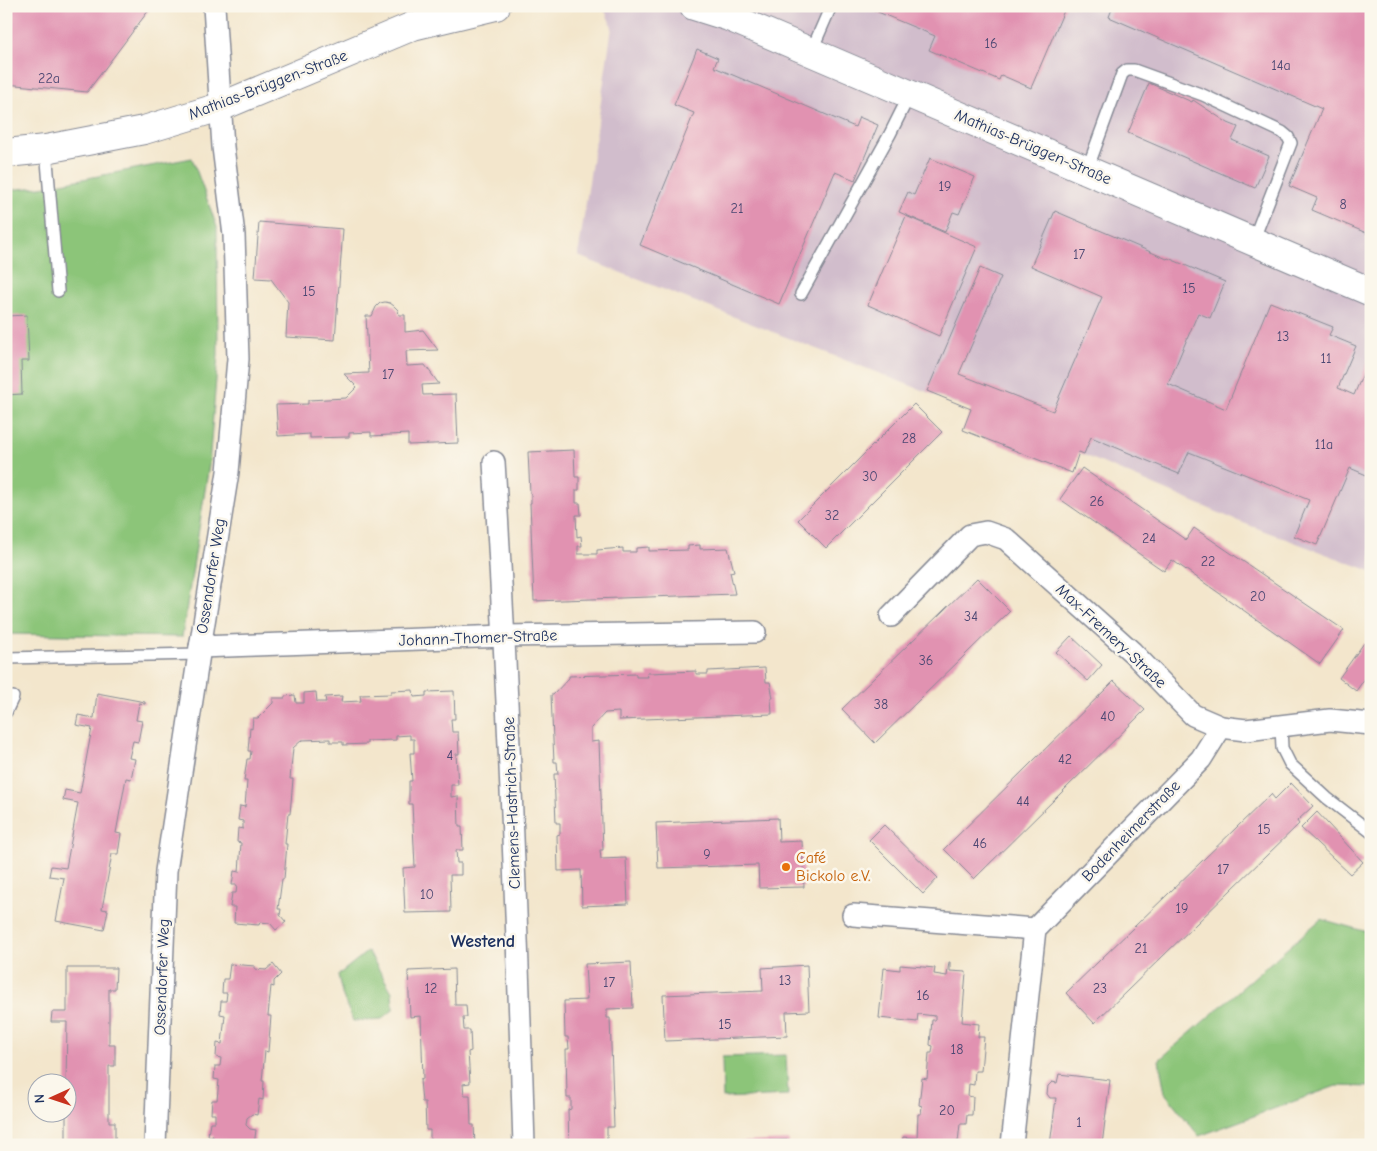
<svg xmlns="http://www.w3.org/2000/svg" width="1377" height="1151" viewBox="0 0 1377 1151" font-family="'Comic Neue',sans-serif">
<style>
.industrial{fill:#d1bdcc}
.green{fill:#8cc579;stroke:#547a6c}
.building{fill:#e192b1}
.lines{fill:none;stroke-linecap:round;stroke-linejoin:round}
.service-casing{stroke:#878a95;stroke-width:14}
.minor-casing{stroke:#878a95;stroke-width:24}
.tertiary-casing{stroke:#878a95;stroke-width:30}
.service{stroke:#fff;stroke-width:11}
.minor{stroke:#fff;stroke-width:21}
.tertiary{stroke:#fff;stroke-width:28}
.food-dot{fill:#e8710a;stroke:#fbf7ec;stroke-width:2}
.labels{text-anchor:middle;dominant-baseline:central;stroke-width:5;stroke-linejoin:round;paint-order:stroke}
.number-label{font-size:14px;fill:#4c4873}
.street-label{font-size:16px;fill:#1b2f5e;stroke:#fbf7ec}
.food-label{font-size:16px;fill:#c56008;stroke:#fbf7ec;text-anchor:start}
.neighbourhood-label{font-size:18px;font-weight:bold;fill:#1b2f5e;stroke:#fbf7ec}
</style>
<rect width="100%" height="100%" fill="#fbf7ec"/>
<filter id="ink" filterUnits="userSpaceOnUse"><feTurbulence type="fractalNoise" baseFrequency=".02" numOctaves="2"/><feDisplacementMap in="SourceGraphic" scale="10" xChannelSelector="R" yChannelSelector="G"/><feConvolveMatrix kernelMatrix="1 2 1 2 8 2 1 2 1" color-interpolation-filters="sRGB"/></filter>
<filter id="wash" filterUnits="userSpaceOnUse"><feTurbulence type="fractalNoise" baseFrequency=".0096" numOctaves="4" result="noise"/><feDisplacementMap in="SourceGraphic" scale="20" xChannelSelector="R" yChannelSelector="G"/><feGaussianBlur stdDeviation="1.12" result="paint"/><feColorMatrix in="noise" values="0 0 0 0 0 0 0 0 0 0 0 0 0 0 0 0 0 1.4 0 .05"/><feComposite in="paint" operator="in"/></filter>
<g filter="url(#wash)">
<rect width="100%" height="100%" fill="#f3e6cc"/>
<path class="industrial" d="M603,6H1371V571L1238,521L1042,437L578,256L612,27Z"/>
<g class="green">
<path d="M192,158L217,227L218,355L209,465L182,637L6,634V190L41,187Z"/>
<path d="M1321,919L1371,933V1087L1336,1086L1199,1136L1165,1093L1159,1060Z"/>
<path d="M368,951L392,992L393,1010L382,1019L353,1021L342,994L338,975Z"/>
<path d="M786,1055L788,1095L723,1098L722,1057Z"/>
</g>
<g id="blocks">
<g class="building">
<path d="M6,6H152L87,92L6,84Z"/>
<path d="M875,6H1066L1031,88L1001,75L999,80L929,50L935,36L873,10Z"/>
<path d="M1113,6H1371V235L1312,210L1317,198L1289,186L1322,109L1109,17Z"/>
<path d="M697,49L718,58L714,67L855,127L859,117L878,125L855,180L835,172L779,304L640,245L694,113L674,105Z"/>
<path d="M1149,83L1192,102L1193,100L1228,123L1238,127L1232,140L1269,156L1255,188L1128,133Z"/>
<path d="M930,158L975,177L959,214L953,212L945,232L899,212L908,192L914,195Z"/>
<path d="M1055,211L1167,259L1168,258L1225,282L1210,318L1198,313L1168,384L1226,409L1270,302L1333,327L1329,335L1356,346L1338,388L1354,395L1371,355V477L1350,468L1317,545L1294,536L1309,500L1189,452L1179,474L1091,437L1084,454L1079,452L1072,473L963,430L971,409L927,391L980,268L1001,277L959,374L1053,411L1102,297L1031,266Z"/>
<path d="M906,216L977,247L939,336L868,305Z"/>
<path d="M259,222L343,229L335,340L286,337L288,302L271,279L255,278Z"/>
<path d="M385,302L390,303L394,306L398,310L399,315H405V332L423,330L438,350L406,351L407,366L425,365L439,384L422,385L423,395L456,394L458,443L408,445V434L371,436V432L349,433V437L310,438V434L278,436L276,405L308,404V400L346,398L357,387L344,374L369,373L366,316H372L376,307L380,303Z"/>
<path d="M27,315L29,361H21L22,394L6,395V316Z"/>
<path d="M914,404L942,432L826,548L798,520Z"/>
<path d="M574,450L575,477H579V490H576V503H580L581,515H576L577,537L581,536L582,546H578V554H597V550L623,548V552H636V548L649,547V551L688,550V546L700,545V549L728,548L734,571L730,572L735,594L534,601L530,503H531V493H530L528,452Z"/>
<path d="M1082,468L1186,540L1194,528L1344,630L1320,664L1172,560L1164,571L1060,499Z"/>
<path d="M977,578L1010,611L875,743L842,709Z"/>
<path d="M1071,636L1102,665L1088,681L1056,652Z"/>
<path d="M1364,643L1371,649V670L1356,691L1339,678Z"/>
<path d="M765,668L766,682H770L773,698H771L772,714L619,720V712L605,713L591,728V742L599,741L603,850H600L601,859L626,858L628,904L582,906L581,870L558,871L557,835L560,834V823H556L554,774H558L557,762H554L551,695H553L569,678V676L636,674V677H648L647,673H650L696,671V674H708V671Z"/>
<path d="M1114,681L1145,710L974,879L944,849Z"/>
<path d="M413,690L414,697L426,696V692L454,691L455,719H451L452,732H458L459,754H456L458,785H451V797L458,796L459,827H462L463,850H456L457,863H461V875H450L451,912L405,913L403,868L415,867L412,804H409V781H412L410,753H414V739H410V735L396,736V740L367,741V744L343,745V742H330V739L302,740L293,748L290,779H293L290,814H288L285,844H287L284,879H282L278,909H281L280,915L286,922L276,930L270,923L260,922L259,925L234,923L235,907H230L232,893H236L237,885H232L234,871L239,872L241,843L237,842L238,828L243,829V821L238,820L240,806L245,807L247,781H244L247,759H250L251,751H248L250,728L252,729L253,718H258L273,703V698H285V696L295,695L296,703H304V693L316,692L317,702H326L325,697L342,696L341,702L361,701L360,695L391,694V691Z"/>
<path d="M97,693L145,702V704L139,703L136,720L142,721L138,742L133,741L129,758L135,759L131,779L126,778L116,833L121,834L118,854H112L102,909L108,910L104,930L56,921L64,878L49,876L51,866L66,868L78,803L63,800L65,790L80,793L92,728L76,725L78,715L94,718Z"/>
<path d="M1291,783L1313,806L1297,821L1299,824L1094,1023L1066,993L1271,794L1275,799Z"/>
<path d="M1317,812L1363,862L1350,874L1301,828Z"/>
<path d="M778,818L779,842L802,841L804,887L759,888L758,865L658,868L656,823Z"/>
<path d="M884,825L938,878L923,894L869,840Z"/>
<path d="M631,962L633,1008L607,1009V1018H610L614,1127H607V1140L612,1145H569L568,1110L571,1109V1098H567L566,1049H569L568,1037H565L564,1001L587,1000L585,964Z"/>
<path d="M949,962H950V971L966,972L962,1022L979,1024L978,1037H984L981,1071H975L974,1085L969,1084L968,1096L973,1097L972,1115H967L966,1124H960L958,1142H956V1143L950,1142V1145H902L903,1137L917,1138L918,1114H921L922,1106L919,1105L922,1078L927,1079L929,1053H932L933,1046L930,1045L932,1020H935V1016L918,1014L917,1022L879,1018L884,968L900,970V965L935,968L934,974L947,976Z"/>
<path d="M230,964L255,966V969L266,970L273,964L281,974L274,981V987L271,986L268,1016H271L268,1052L265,1051L262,1081H264L263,1100L259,1099L257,1115L252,1114L247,1118L246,1125L250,1129L256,1130L254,1145H212L213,1136H208L210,1122H215V1114H211L212,1100H217L219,1080L214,1079L215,1066H220L221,1058L216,1057L217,1043L222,1044L225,1015L220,1014L221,1001H226L227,993H222L223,979H228Z"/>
<path d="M807,965L809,1011L786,1012L787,1036L665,1041L663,995L763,991L762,968Z"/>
<path d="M67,968H116L115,989H109V1045H115V1066H109V1122H115V1142H109V1145H66V1114H68V1084H66L67,1022H51L52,1012H67Z"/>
<path d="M454,969L455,1005H466L467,1017H463L464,1030H470L471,1051L468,1052L470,1083L463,1084L464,1095H470L471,1125H474L475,1145H430V1130H426L425,1102H422L420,1080L423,1079L421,1016L410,1017L408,971Z"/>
<path d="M1059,1074L1110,1080L1102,1145H1050L1056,1098H1050L1047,1094L1048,1086L1052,1082L1057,1083Z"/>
<path d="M789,1140V1145H716V1143Z"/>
</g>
</g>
</g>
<g filter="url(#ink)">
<use href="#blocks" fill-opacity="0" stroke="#878a95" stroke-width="1"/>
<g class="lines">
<g class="service-casing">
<g id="service">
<path d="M811,52L831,6"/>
<path d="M46,149L58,291"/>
<path d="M1087,170L1122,74L1127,70H1134L1203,95L1282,132L1288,137L1291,143L1253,241"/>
<path d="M801,294L890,134L910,94"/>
<path d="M6,658L199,654"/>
<path d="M6,712L13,697"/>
<path d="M1281,726L1282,748L1290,764L1327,798L1371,832"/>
</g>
</g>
<g class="minor-casing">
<g id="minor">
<path d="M494,462C508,689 517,917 524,1145"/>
<path d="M891,616L970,535L986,532L1006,539L1132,652L1193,715L1221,727L1246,730L1330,720L1371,724"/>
<path d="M200,647L505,636L755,632"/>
<path d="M853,915L1035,929"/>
<path d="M155,1145L166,871L199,654L228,472L238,359L234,235L223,147L214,6"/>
<path d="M1012,1145L1035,929L1201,759L1221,727"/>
</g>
</g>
<g class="tertiary-casing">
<g id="tertiary">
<path d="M694,6L729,17L811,52L1371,292"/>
<path d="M6,153L46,149L144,130L220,107L413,26L496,6"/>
</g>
</g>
<use href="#service" class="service"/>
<use href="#minor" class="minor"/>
<use href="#tertiary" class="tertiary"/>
</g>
</g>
<circle class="food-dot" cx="786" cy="867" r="5"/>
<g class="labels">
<g class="number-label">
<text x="991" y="43">16</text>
<text x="1281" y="65">14a</text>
<text x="49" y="78">22a</text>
<text x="945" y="186">19</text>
<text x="1343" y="204">8</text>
<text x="737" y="208">21</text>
<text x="1079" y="254">17</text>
<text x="1189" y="288">15</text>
<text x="309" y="291">15</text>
<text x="1283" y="336">13</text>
<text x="1326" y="358">11</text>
<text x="388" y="374">17</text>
<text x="909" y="438">28</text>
<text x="1324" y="444">11a</text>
<text x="870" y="476">30</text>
<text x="1097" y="501">26</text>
<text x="832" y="515">32</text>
<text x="1149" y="538">24</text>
<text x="1208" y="561">22</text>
<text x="1258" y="596">20</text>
<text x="971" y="616">34</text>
<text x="926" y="660">36</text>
<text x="881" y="704">38</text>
<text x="1108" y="716">40</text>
<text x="450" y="755">4</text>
<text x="1065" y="759">42</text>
<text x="1023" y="801">44</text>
<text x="1264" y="829">15</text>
<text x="980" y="843">46</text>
<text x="707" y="854">9</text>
<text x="1223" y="869">17</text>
<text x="427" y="894">10</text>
<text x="1182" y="908">19</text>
<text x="1141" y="948">21</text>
<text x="785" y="980">13</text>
<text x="609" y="982">17</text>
<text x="431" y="988">12</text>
<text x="1100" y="988">23</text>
<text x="923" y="995">16</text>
<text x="725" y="1024">15</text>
<text x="957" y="1049">18</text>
<text x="947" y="1110">20</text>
<text x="1079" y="1122">1</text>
</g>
<g class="street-label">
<text transform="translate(268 85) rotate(-21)">Mathias-Brüggen-Straße</text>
<text transform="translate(1033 147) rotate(23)">Mathias-Brüggen-Straße</text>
<text transform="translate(211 576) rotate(-81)">Ossendorfer Weg</text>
<text transform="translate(1111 636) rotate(43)">Max-Fremery-Straße</text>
<text transform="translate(478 638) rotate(-2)">Johann-Thomer-Straße</text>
<text transform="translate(512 803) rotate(-92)">Clemens-Hastrich-Straße</text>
<text transform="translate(1131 831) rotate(-46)">Bodenheimerstraße</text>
<text transform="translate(162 977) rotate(-88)">Ossendorfer Weg</text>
</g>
<g class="food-label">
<text x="796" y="858">Café<tspan x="796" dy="18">Bickolo e.V.</tspan></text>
</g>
<g class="neighbourhood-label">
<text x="483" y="941">Westend</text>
</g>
</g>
<rect width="1377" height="1151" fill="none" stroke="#fbf7ec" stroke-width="25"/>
<g transform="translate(52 1098) rotate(267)"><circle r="24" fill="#fbf7ec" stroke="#a1a7b3"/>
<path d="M0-4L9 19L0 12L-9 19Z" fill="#c8321e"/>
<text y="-8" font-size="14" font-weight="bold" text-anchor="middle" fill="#1b2f5e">N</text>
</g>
</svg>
